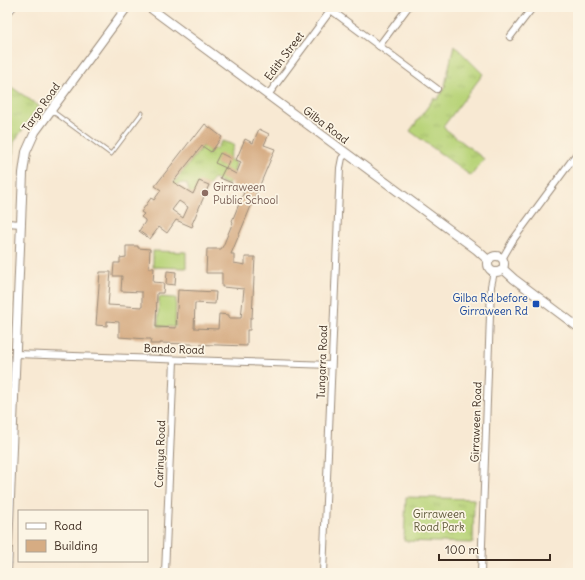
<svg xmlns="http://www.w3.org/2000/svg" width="585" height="580" viewBox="0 0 585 580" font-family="Delius,sans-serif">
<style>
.grass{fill:url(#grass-tufts);stroke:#7a7f4c}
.pitch{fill:#b9d47a;stroke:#7a7f4c}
.building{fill:#d6ac83;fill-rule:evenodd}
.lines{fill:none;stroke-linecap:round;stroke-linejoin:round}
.lane-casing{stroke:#9a8a78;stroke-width:5}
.street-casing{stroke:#9a8a78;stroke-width:8}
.secondary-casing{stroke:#9a8a78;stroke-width:10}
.lane{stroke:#fff;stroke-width:3}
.street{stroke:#fff;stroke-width:6}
.secondary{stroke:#fff;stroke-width:8}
.education-dot{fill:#8d6e63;stroke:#fcf5e5;stroke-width:1.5}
.transit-dot{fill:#1a4fb4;stroke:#fcf5e5;stroke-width:1.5}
.labels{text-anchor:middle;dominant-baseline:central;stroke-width:3.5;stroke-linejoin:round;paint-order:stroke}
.street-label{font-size:11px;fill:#3b2a1e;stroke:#fcf5e5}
.education-label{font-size:11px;fill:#785e54;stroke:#fcf5e5;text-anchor:start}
.transit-label{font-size:11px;fill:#164399;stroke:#fcf5e5;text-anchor:end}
.park-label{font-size:11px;fill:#5a5435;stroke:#fcf5e5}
</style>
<defs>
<pattern id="grass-tufts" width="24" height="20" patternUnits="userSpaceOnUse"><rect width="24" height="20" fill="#b9d47a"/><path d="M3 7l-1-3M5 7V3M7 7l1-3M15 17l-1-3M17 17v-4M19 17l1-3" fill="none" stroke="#a0b669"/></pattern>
</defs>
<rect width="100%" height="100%" fill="#fcf5e5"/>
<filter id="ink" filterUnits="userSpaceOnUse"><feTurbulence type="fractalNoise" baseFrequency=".025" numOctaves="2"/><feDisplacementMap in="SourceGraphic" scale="8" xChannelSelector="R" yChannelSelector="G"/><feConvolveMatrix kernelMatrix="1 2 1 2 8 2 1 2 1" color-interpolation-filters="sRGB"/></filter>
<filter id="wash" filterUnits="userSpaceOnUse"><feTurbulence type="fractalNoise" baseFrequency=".012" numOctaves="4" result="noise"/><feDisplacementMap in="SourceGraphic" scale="16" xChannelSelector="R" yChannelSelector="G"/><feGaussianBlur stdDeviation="0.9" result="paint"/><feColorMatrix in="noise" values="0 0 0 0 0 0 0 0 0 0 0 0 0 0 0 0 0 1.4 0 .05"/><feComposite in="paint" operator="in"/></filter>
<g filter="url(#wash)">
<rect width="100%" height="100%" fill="#f8e9d3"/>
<g class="grass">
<path d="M454,45L483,74L443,127L484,159L471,176L410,131L434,98L437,100L446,86L445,85Z"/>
<path d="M7,84L39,106L14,142L12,165H7Z"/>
<path d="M222,141L234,145L229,159L236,163L234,172L228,185L214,179L209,185L199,206L190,194L187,184L183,183L178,184L171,196L167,192L206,142L211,146L208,150L211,152L214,148L216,149Z"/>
<path d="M406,497L474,499L473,543L404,541Z"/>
</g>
<g class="pitch">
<path d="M153,251L186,252V268L153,267Z"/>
<path d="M159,297L176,298L175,327L158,326Z"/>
</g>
<g id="blocks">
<g class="building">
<path d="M205,124L222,137L211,152L202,146L173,182L193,194L199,181L209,185L192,224L193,225L192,227L176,220L167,233L159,227L150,239L139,231L145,222V220L141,217L144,214L141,212L151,198L154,200L161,190L155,186L194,136L195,137ZM179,201L188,207L183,218L172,210Z"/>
<path d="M259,129L269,134L264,145L275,149L231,254H234V263L245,265V257H255L252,318H250V330H247V346L160,343V344H150L151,339H147L119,337V322L107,321V326L96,325L100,272H111L108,305L142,307V292L121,291L122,276H113L114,263H120V258L126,257V246H138V248L150,249L149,268H154L153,282L164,283L163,293H157L156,327L176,328L178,290L216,292L215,304L195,303L194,328L218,329L219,314L229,315V318H241L244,289L222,287V273H206L207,249H221L223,246L233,222L232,221L244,192L231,186L232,183L220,178L225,168L236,174L241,162L236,160L245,139L253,143Z"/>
<path d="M220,153L230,158L226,168L215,163Z"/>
<path d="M167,271L176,272L175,285L166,284Z"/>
</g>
</g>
</g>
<g filter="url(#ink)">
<use href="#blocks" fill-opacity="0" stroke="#9a8a78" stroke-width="1"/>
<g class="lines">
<g class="lane-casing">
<path id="lane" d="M52,111L111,154L142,113"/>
</g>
<g class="street-casing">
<g id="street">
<path d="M327,7L437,89"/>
<path d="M7,14L13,7"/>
<path d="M510,37L533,7"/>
<path d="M379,46L408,7"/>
<path d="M268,95L331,10"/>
<path d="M7,223L21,224"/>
<path d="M502,259L513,240L578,152"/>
<path d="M16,354L331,365"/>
<path d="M165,573L174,360"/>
<path d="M323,573L340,168L342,158L346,154"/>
<path d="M481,573L491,286L494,272"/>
</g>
</g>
<g class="secondary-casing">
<g id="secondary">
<path d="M149,7L477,250L489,261"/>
<circle cx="496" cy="264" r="8"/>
<path d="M503,269L514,279L578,327"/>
<path d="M7,573L23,173L26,152L35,132L127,7"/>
</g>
</g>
<use href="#lane" class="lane"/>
<use href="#street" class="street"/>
<use href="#secondary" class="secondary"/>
</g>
</g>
<circle class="education-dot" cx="205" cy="193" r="4"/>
<rect class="transit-dot" x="532" y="300" width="8" height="8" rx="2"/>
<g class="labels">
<g class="street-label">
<text transform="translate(284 56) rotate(-53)">Edith Street</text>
<text transform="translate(41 107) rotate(-55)">Targo Road</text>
<text transform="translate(326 125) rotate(37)">Gilba Road</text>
<text transform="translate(174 349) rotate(2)">Bando Road</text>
<text transform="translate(322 362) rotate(-88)">Tungarra Road</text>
<text transform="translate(476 422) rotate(-88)">Girraween Road</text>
<text transform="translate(160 454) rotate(-88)">Carinya Road</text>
</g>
<g class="education-label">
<text x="213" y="187">Girraween<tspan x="213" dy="13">Public School</tspan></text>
</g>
<g class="transit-label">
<text x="528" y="298">Gilba Rd before<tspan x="528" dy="13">Girraween Rd</tspan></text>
</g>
<g class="park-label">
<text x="439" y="514">Girraween<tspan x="439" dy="13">Road Park</tspan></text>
</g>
</g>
<rect width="585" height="580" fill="none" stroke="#fcf5e5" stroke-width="24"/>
<rect x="18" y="510" width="130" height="52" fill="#fcf5e5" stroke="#afa495"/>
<rect x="26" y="523" width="20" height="6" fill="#ffffff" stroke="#afa495"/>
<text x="54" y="530" font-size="12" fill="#3b2a1e">Road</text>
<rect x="26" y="540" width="20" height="12" fill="#d6ac83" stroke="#afa495"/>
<text x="54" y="550" font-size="12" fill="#3b2a1e">Building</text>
<path d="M439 554v6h111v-6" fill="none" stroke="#3b2a1e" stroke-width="2"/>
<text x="445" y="554" font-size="12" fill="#3b2a1e" stroke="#fcf5e5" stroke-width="3" paint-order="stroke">100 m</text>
</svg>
